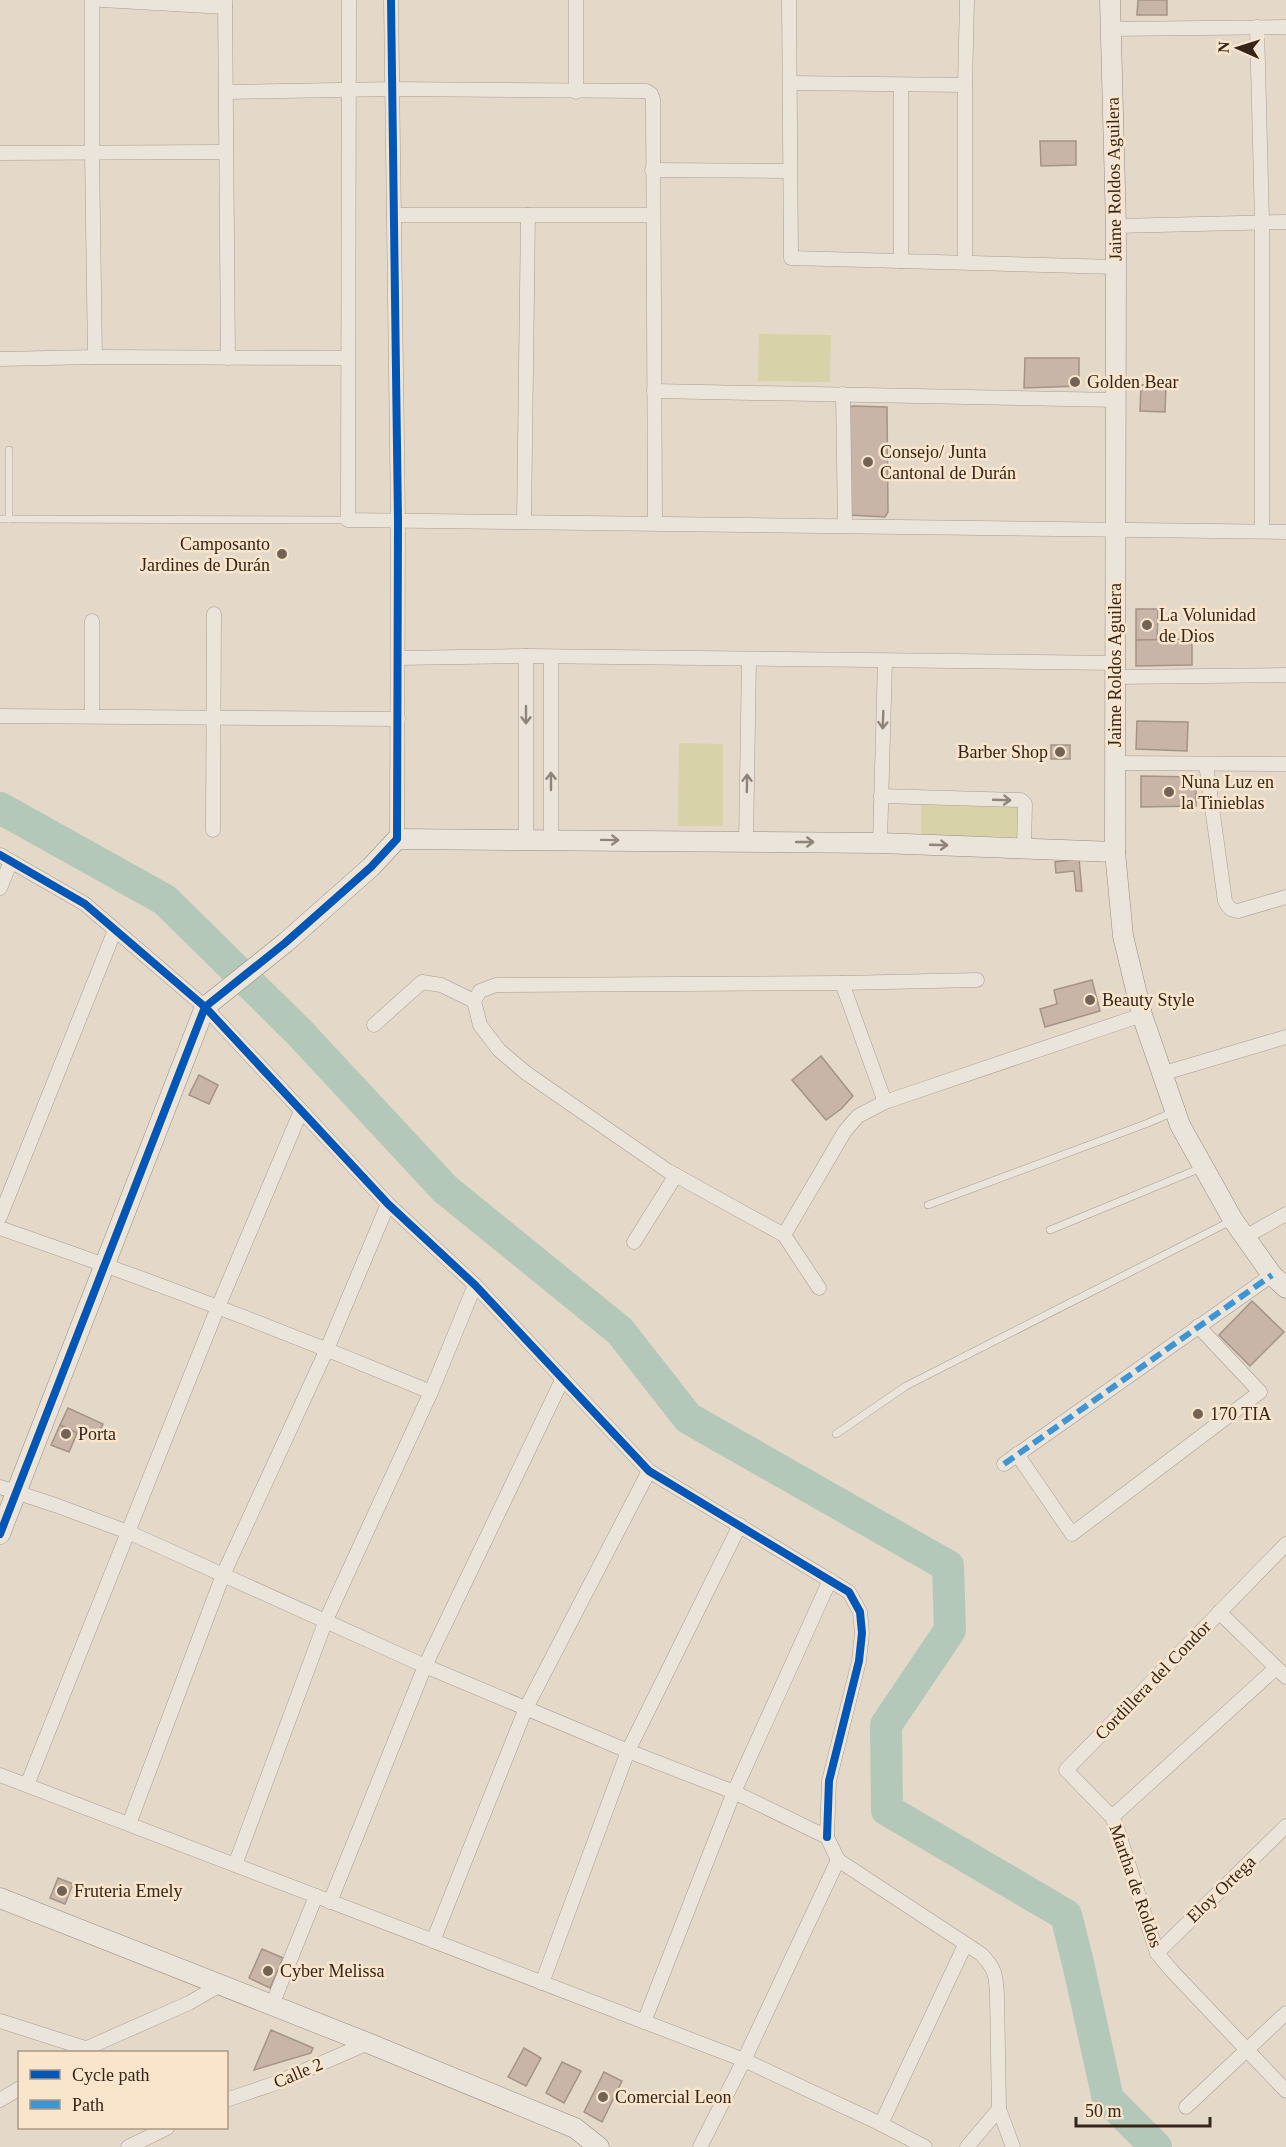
<svg xmlns="http://www.w3.org/2000/svg" width="1286" height="2147" viewBox="0 0 1286 2147" font-family="'Times New Roman',serif">
<style>
.green{fill:#d8d2a8}
.lines{fill:none;stroke-linecap:round;stroke-linejoin:round}
.river{stroke:#b4c8b9;stroke-width:32}
.building{fill:#c8b5a8;stroke:#a49387;stroke-width:1.5}
.lane-casing{stroke:#a89d92;stroke-width:8}
.street-casing{stroke:#a89d92;stroke-width:15}
.secondary-casing{stroke:#988c82;stroke-width:21}
.lane{stroke:#ebe4da;stroke-width:7}
.street{stroke:#ebe4da;stroke-width:14}
.secondary{stroke:#ebe4da;stroke-width:20}
.quiet{stroke:#3e95d4;stroke-width:6;stroke-dasharray:12 6;stroke-linecap:butt}
.cycleway-casing{stroke:#f8e5cb;stroke-width:11}
.cycleway{stroke:#0057b8;stroke-width:8}
.oneway{stroke:#90847a}
.poi-dot{fill:#736357;stroke:#f8e5cb;stroke-width:2}
.labels{text-anchor:middle;dominant-baseline:central;stroke-width:5;stroke-linejoin:round;paint-order:stroke}
.street-label{font-size:18px;fill:#36241a;stroke:#f8e5cb}
.poi-label{font-size:18px;fill:#36241a;stroke:#f8e5cb;text-anchor:start}
</style>
<rect width="100%" height="100%" fill="#e4d8c8"/>
<g class="green">
<path d="M759,334L831,335L830,382L758,381Z"/>
<path d="M679,743L723,744V826H678Z"/>
<path d="M921,805L1022,807V837L921,835Z"/>
</g>
<g class="lines">
<path class="river" d="M0,808L165,900L299,1032L445,1189L620,1331L688,1418L948,1566L950,1630L886,1725L887,1810L1066,1915L1078,1963L1108,2099L1156,2147"/>
</g>
<g class="building">
<path d="M1138,0H1167V15H1137Z"/>
<path d="M1040,141H1076V165L1041,166Z"/>
<path d="M1025,358H1079V386L1024,388Z"/>
<path d="M1141,385H1166L1165,412L1140,411Z"/>
<path d="M853,406L887,407L888,512L885,517L849,515V407Z"/>
<path d="M1136,609H1158L1157,640H1136Z"/>
<path d="M1192,639V665L1136,666V640Z"/>
<path d="M1137,721L1188,722L1187,751L1136,749Z"/>
<rect x="1051" y="745" width="19" height="14"/>
<path d="M1141,776L1196,777V806L1141,807Z"/>
<path d="M1079,859L1082,891H1076L1074,871L1056,873L1055,862Z"/>
<path d="M1092,980L1100,1011L1045,1027L1040,1009L1057,1004L1054,990Z"/>
<path d="M821,1056L853,1096L841,1109L826,1120L792,1080Z"/>
<path d="M199,1075L218,1085L209,1104L189,1095Z"/>
<path d="M1252,1301L1284,1332L1250,1366L1219,1335Z"/>
<path d="M68,1408L103,1424L95,1441L60,1425Z"/>
<path d="M60,1425L77,1433L69,1452L51,1445Z"/>
<path d="M58,1878L73,1884L65,1904L50,1898Z"/>
<path d="M262,1949L283,1958L270,1988L249,1978Z"/>
<path d="M271,2030L313,2048L311,2053L254,2070Z"/>
<path d="M524,2048L541,2058L526,2086L508,2077Z"/>
<path d="M562,2062L581,2071L564,2103L546,2093Z"/>
<path d="M604,2072L622,2081L602,2122L584,2112Z"/>
</g>
<g class="lines">
<g class="lane-casing">
<g id="lane">
<path d="M0,519L348,520"/>
<path d="M9,519V450"/>
<path d="M928,1205L1148,1123L1173,1112"/>
<path d="M1050,1230L1201,1168"/>
<path d="M836,1434L906,1386L1231,1221"/>
</g>
</g>
<g class="street-casing">
<g id="street">
<path d="M92,0V153L95,357"/>
<path d="M102,0L225,7"/>
<path d="M225,0L228,358"/>
<path d="M349,0L348,520L1286,532"/>
<path d="M391,0L398,520L397,839"/>
<path d="M789,0L791,258L1116,267"/>
<path d="M1257,27L1262,222V531"/>
<path d="M1111,29L1286,27"/>
<path d="M790,83L965,85"/>
<path d="M901,85V261"/>
<path d="M226,92L392,89L646,91L651,94L653,99L655,523"/>
<path d="M576,92V0"/>
<path d="M0,153L226,152"/>
<path d="M652,170L790,171"/>
<path d="M394,215H653"/>
<path d="M1116,226L1286,222"/>
<path d="M965,262V85L967,0"/>
<path d="M0,359L95,357L348,358"/>
<path d="M654,391L1116,400"/>
<path d="M843,394L845,526"/>
<path d="M524,522L528,215"/>
<path d="M92,621V716"/>
<path d="M551,657V839"/>
<path d="M398,658L526,656L1116,663"/>
<path d="M1116,677L1286,675"/>
<path d="M0,716L398,719"/>
<path d="M1115,763L1286,764"/>
<path d="M1206,764L1225,901C1228,907 1230,910 1238,911L1286,897"/>
<path d="M881,796L1021,800L1025,804L1024,849"/>
<path d="M213,830L214,614"/>
<path d="M526,839V656"/>
<path d="M746,842L749,660"/>
<path d="M880,843L885,661"/>
<path d="M0,855L85,904L205,1007L388,1204L475,1285L649,1471L849,1592L860,1612L862,1633L859,1661L829,1781L827,1837"/>
<path d="M0,888L11,861"/>
<path d="M842,983L885,1102"/>
<path d="M374,1025L422,982L441,985L474,1001"/>
<path d="M1161,1074L1286,1037"/>
<path d="M0,1217L115,930"/>
<path d="M0,1228C145,1278 289,1333 431,1392"/>
<path d="M784,1235L845,1131L858,1116L885,1102L1142,1015"/>
<path d="M1245,1237L1286,1214"/>
<path d="M634,1242L676,1175"/>
<path d="M819,1288L784,1235L668,1171L526,1073L499,1050L480,1025L474,1001L480,991L496,985L842,983L977,980"/>
<path d="M1017,1454L1072,1534L1260,1392L1198,1326"/>
<path d="M1004,1464L1272,1275"/>
<path d="M0,1487L55,1505L128,1532L425,1666L628,1751L734,1792L827,1837L838,1860L981,1954C995,1968 996,1975 997,1995L999,2109L1013,2147"/>
<path d="M1219,1612L1286,1677"/>
<path d="M1276,1668L1112,1817L1117,1828L1157,1953L1172,1971L1286,2091"/>
<path d="M0,1775L744,2060L881,2124L925,2147"/>
<path d="M27,1785L218,1307L301,1111"/>
<path d="M1112,1817L1066,1770L1286,1544"/>
<path d="M129,1824L223,1575L327,1349L388,1204"/>
<path d="M235,1865L326,1620L431,1392L475,1285"/>
<path d="M330,1902L425,1666L563,1378"/>
<path d="M433,1941L526,1708L649,1471"/>
<path d="M1157,1953L1286,1826"/>
<path d="M542,1983L628,1751L740,1525"/>
<path d="M272,2005L316,1896"/>
<path d="M0,2021L85,2048"/>
<path d="M644,2022L734,1792L830,1580"/>
<path d="M78,2052L189,2003L220,1985"/>
<path d="M0,2100L20,2088"/>
<path d="M226,2100L276,2083L368,2043"/>
<path d="M1186,2107L1286,2013"/>
<path d="M881,2124L965,1945"/>
<path d="M128,2147L167,2128"/>
<path d="M700,2147L744,2060L838,1860"/>
<path d="M967,2147L999,2109"/>
</g>
</g>
<g class="secondary-casing">
<g id="secondary">
<path d="M1110,0L1116,226L1115,852L1123,936L1142,1015L1180,1125L1233,1220L1272,1275L1286,1288"/>
<path d="M0,1534L205,1007L285,943L371,867L397,839L880,843L1115,852"/>
<path d="M0,1898L368,2043L575,2128L599,2147"/>
</g>
</g>
<use href="#lane" class="lane"/>
<use href="#street" class="street"/>
<use href="#secondary" class="secondary"/>
<path class="quiet" d="M1004,1464L1272,1275"/>
<g class="cycleway-casing">
<g id="cycleway">
<path d="M0,855L85,904L205,1007L388,1204L475,1285L649,1471L849,1592L860,1612L862,1633L859,1661L829,1781L827,1837"/>
<path d="M0,1534L205,1007L285,943L371,867L397,839L398,520L391,0"/>
</g>
</g>
<use href="#cycleway" class="cycleway"/>
</g>
<defs><path id="oneway-shaft" d="M-6 0H5M1.5-3L5.5 0L1.5 3" fill="none" stroke-width="1.6" stroke-linecap="round" stroke-linejoin="round" transform="scale(1.5)"/></defs>
<g class="oneway">
<use href="#oneway-shaft" transform="translate(526 715) rotate(90)"/>
<use href="#oneway-shaft" transform="translate(883 720) rotate(92)"/>
<use href="#oneway-shaft" transform="translate(551 781) rotate(-90)"/>
<use href="#oneway-shaft" transform="translate(747 783) rotate(-89)"/>
<use href="#oneway-shaft" transform="translate(1002 800) rotate(2)"/>
<use href="#oneway-shaft" transform="translate(610 840) rotate(1)"/>
<use href="#oneway-shaft" transform="translate(805 842)"/>
<use href="#oneway-shaft" transform="translate(939 845) rotate(2)"/>
</g>
<g class="poi-dot">
<circle cx="1075" cy="382" r="6"/>
<circle cx="868" cy="462" r="6"/>
<circle cx="282" cy="554" r="6"/>
<circle cx="1147" cy="625" r="6"/>
<circle cx="1060" cy="752" r="6"/>
<circle cx="1169" cy="792" r="6"/>
<circle cx="1090" cy="1000" r="6"/>
<circle cx="1198" cy="1414" r="6"/>
<circle cx="66" cy="1434" r="6"/>
<circle cx="62" cy="1891" r="6"/>
<circle cx="268" cy="1971" r="6"/>
<circle cx="603" cy="2097" r="6"/>
</g>
<g class="labels">
<g class="street-label">
<text transform="translate(1114 179) rotate(-91)">Jaime Roldos Aguilera</text>
<text transform="translate(1115 665) rotate(-90)">Jaime Roldos Aguilera</text>
<text transform="translate(1153 1680) rotate(-46)">Cordillera del Condor</text>
<text transform="translate(1136 1886) rotate(71)">Martha de Roldos</text>
<text transform="translate(1221 1889) rotate(-44)">Eloy Ortega</text>
<text transform="translate(298 2073) rotate(-23)">Calle 2</text>
</g>
<g class="poi-label">
<text x="1087" y="382">Golden Bear</text>
<text x="880" y="452">Consejo/ Junta<tspan x="880" dy="21">Cantonal de Durán</tspan></text>
<text x="270" y="544" text-anchor="end">Camposanto<tspan x="270" dy="21">Jardines de Durán</tspan></text>
<text x="1159" y="615">La Volunidad<tspan x="1159" dy="21">de Dios</tspan></text>
<text x="1048" y="752" text-anchor="end">Barber Shop</text>
<text x="1181" y="782">Nuna Luz en<tspan x="1181" dy="21">la Tinieblas</tspan></text>
<text x="1102" y="1000">Beauty Style</text>
<text x="1210" y="1414">170 TIA</text>
<text x="78" y="1434">Porta</text>
<text x="74" y="1891">Fruteria Emely</text>
<text x="280" y="1971">Cyber Melissa</text>
<text x="615" y="2097">Comercial Leon</text>
</g>
</g>
<rect x="18" y="2051" width="210" height="78" fill="#f8e5cb" stroke="#aa9884" stroke-width="1.5"/>
<rect x="30" y="2070" width="30" height="9" fill="#0057b8" stroke="#aa9884" stroke-width="1.5"/>
<text x="72" y="2081" font-size="18" fill="#36241a">Cycle path</text>
<rect x="30" y="2100" width="30" height="9" fill="#3e95d4" stroke="#aa9884" stroke-width="1.5"/>
<text x="72" y="2111" font-size="18" fill="#36241a">Path</text>
<g transform="translate(1238 48) rotate(273)" stroke="#f8e5cb" stroke-width="4.5" paint-order="stroke">
<path d="M0-4.5L10 22L0 15L-10 22Z" fill="#36241a"/>
<text y="-9" font-size="16" font-weight="bold" text-anchor="middle" fill="#36241a">N</text>
</g>
<path d="M1076 2117v9h134v-9" fill="none" stroke="#36241a" stroke-width="3"/>
<text x="1085" y="2117" font-size="18" fill="#36241a" stroke="#f8e5cb" stroke-width="4.5" paint-order="stroke">50 m</text>
</svg>
